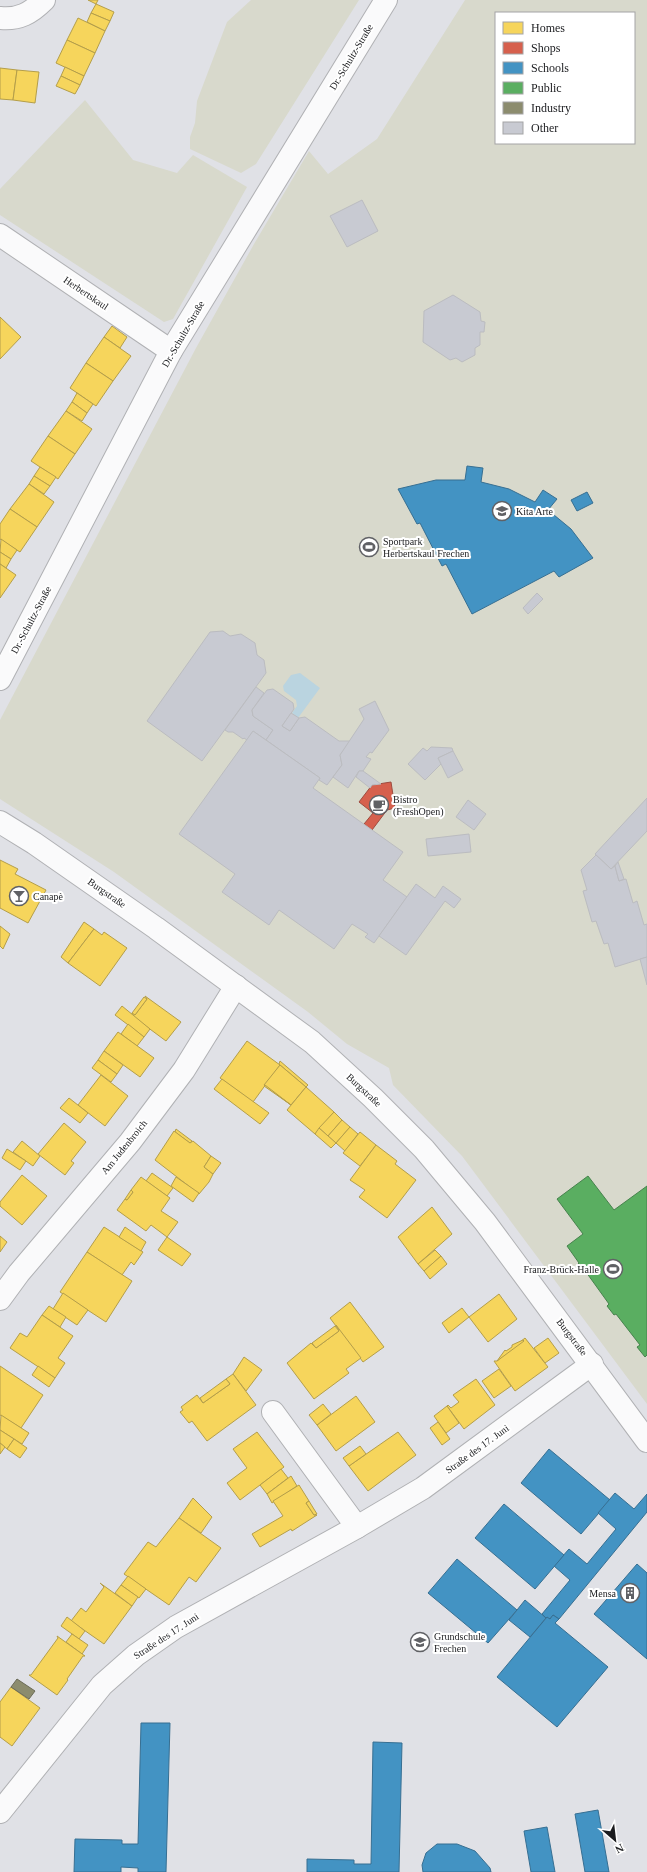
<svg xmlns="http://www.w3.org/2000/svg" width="647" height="1872" viewBox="0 0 647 1872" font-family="'Times New Roman',serif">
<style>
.green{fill:#d8d9cc;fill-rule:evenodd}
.water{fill:#bad4e0}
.homes{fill:#f6d55c;stroke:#b49e4a}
.shops{fill:#d6604d;stroke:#9e4c3f}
.schools{fill:#4393c3;stroke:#376f92}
.public{fill:#5aae61;stroke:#47824d}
.industry{fill:#8c8c6e;stroke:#6a6a56}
.building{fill:#c8cad2;stroke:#bbbcc0}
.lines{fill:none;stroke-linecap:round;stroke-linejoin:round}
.minor-casing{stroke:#b0b1b4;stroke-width:24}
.minor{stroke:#fafafb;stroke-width:22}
.labels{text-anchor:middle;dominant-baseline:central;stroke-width:4;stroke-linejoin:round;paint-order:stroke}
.street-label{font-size:10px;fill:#1b1c1f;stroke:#fff}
.poi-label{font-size:10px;fill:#1b1c1f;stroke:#fff;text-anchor:start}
</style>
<rect width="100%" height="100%" fill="#e0e1e6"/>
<g class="green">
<path d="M251,0H359L256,164L241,173L190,149V137L195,123L197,101L227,22Z"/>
<path d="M465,0H647V1404L462,1156L393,1085L389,1068L347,1044L308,1012L114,872L0,799V720L196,348L254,244L309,151L328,174L377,139ZM496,13H634V143H496Z"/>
<path d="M85,100L133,160L177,173L193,155L247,187L173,319L164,322L0,215V189Z"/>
</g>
<path class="water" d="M300,673L320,688L298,718L292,713L297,706L296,700L284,691L283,686L291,675Z"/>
<g class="homes">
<path d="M88,0H98L96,4Z"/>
<path d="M96,4L114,12L110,21L91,13Z"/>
<path d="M91,13L110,21L105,31L87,22Z"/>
<path d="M78,18L105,31L95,53L67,40Z"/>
<path d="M67,40L95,53L84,76L56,63Z"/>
<path d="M65,67L84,76L80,85L61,76Z"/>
<path d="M0,68L17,70L13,100L0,99Z"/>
<path d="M17,70L39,72L35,103L13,100Z"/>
<path d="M61,76L80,85L75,94L56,86Z"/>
<path d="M0,317L21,337L0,359Z"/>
<path d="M112,326L127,337L120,348L104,337Z"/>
<path d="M104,337L131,356L113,381L86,363Z"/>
<path d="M86,363L113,381L96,406L70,388Z"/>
<path d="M77,393L93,404L87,413L72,402Z"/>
<path d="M72,402L87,413L82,421L66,411Z"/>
<path d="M66,411L92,429L75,454L48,436Z"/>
<path d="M48,436L75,454L58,479L31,461Z"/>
<path d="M40,467L56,477L50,486L34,476Z"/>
<path d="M34,476L50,486L44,494L29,484Z"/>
<path d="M29,484L54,502L37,527L10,509Z"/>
<path d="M10,509L37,527L20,552L0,539V524Z"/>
<path d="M1,539L17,550L11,559L0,552Z"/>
<path d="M0,552L11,559L6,568L0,564Z"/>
<path d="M0,564L16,575L0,598Z"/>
<path d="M0,860L18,869L15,874L46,890L28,923L0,908Z"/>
<path d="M84,922L94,929L68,963L61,957Z"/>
<path d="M0,926L10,934L3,949L0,946Z"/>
<path d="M94,929L102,935L104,932L127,948L100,986L68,963Z"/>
<path d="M145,996L181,1022L166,1041L131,1015L132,1013L135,1015L147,999Z"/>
<path d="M144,997L147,999L135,1015L132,1013Z"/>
<path d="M122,1006L150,1029L144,1037L115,1015Z"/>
<path d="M128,1024L144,1037L137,1046L121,1034Z"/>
<path d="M118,1032L154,1058L140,1077L104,1051Z"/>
<path d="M247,1041L280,1065L253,1102L220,1078Z"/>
<path d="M104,1051L123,1065L117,1074L98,1060Z"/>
<path d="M98,1060L117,1074L111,1082L92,1068Z"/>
<path d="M280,1061L308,1085L306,1087L280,1065L279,1064Z"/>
<path d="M280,1065L306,1087L291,1105L264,1085Z"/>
<path d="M101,1075L128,1096L105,1126L78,1105Z"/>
<path d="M222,1079L269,1113L260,1124L214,1089Z"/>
<path d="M265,1085L291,1105L264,1086Z"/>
<path d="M306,1087L334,1112L315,1134L287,1110Z"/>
<path d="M69,1098L88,1113L80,1123L60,1108Z"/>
<path d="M334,1112L342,1120L328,1136L319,1128Z"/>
<path d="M342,1120L350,1127L336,1143L328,1136Z"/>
<path d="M64,1123L86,1142L71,1161L74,1163L65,1175L38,1154Z"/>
<path d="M350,1127L358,1134L345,1151L336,1143Z"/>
<path d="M319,1128L336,1143L331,1148L315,1134Z"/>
<path d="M176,1129L192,1141L190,1143L175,1132Z"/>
<path d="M174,1131L190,1143L193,1141L211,1156L204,1167L213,1174L209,1182L199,1194L155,1160Z"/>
<path d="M360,1132L376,1145L360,1166L343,1153Z"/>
<path d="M22,1141L40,1156L33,1166L13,1152Z"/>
<path d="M376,1145L397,1161L395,1164L416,1180L387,1218L359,1197L365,1190L350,1180Z"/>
<path d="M7,1149L26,1161L20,1170L2,1158Z"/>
<path d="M211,1156L221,1163L213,1174L204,1167Z"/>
<path d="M152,1173L173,1188L167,1196L146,1181Z"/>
<path d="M22,1175L47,1196L22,1225L0,1206V1202Z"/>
<path d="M141,1177L170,1198L161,1211L178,1222L167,1237L151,1225L146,1231L117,1210L125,1199L127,1200L133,1192L131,1190Z"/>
<path d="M176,1177L199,1193L193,1202L171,1186Z"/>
<path d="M131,1190L133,1192L127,1200L125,1199Z"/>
<path d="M432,1207L452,1234L418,1264L398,1237Z"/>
<path d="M104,1227L143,1252L134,1265L131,1262L122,1275L87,1252Z"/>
<path d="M125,1227L146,1242L141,1251L119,1237Z"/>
<path d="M0,1236L7,1242L0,1252Z"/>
<path d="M167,1237L191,1254L182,1266L158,1250Z"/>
<path d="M435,1250L441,1256L424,1271L418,1264Z"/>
<path d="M87,1252L132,1281L106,1322L60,1292Z"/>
<path d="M441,1256L447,1264L430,1279L424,1271Z"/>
<path d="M63,1293L88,1310L77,1325L53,1309Z"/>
<path d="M499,1294L517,1319L488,1342L469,1317Z"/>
<path d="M350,1302L384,1347L363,1362L330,1318Z"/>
<path d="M49,1306L66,1317L60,1327L42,1315Z"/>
<path d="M462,1308L469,1317L449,1333L442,1323Z"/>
<path d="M42,1315L73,1336L58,1358L65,1363L55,1378L10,1348L20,1333L27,1337Z"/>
<path d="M336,1325L361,1358L346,1369L349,1373L314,1399L287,1363L311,1343L316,1348L339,1331Z"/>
<path d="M335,1326L339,1331L316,1348L312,1343Z"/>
<path d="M525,1338L548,1367L515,1391L494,1361H497Z"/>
<path d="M548,1338L559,1353L545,1363L534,1348Z"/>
<path d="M523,1340L524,1341L497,1361L505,1350L506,1351L512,1347V1345Z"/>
<path d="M244,1357L262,1370L246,1391L233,1374Z"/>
<path d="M0,1366L43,1395L21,1428L0,1415Z"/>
<path d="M38,1366L55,1378L49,1387L32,1375Z"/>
<path d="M499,1369L511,1386L494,1398L482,1381Z"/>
<path d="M233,1374L256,1405L207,1441L192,1421L189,1423L180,1412L183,1410L181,1407L197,1395L203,1403L230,1384L226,1379Z"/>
<path d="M226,1379L230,1384L203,1403L200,1398Z"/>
<path d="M476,1379L495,1405L464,1429L447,1406L448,1405L451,1408L459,1402L453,1395Z"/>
<path d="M356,1396L375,1422L336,1451L317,1425Z"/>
<path d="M323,1404L331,1414L317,1425L309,1415Z"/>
<path d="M447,1406L459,1423L446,1433L434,1416Z"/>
<path d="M1,1415L29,1433L22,1444L0,1430Z"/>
<path d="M438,1422L450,1439L442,1445L430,1428Z"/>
<path d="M0,1430L14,1439L7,1449L0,1443Z"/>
<path d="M257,1432L284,1467L240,1500L227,1483L247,1468L233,1449Z"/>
<path d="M398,1432L416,1455L368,1491L349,1466Z"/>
<path d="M14,1439L27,1448L20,1458L7,1449Z"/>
<path d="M0,1443L5,1447L0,1454Z"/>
<path d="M360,1446L366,1454L349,1466L343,1458Z"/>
<path d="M281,1469L288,1478L267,1494L260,1485Z"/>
<path d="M291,1476L297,1486L272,1503L267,1494Z"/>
<path d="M299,1485L309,1501L306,1503L314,1515H317L292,1531L291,1529L260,1547L252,1534L283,1516L273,1501Z"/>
<path d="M193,1498L212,1517L201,1533L179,1518Z"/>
<path d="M309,1501L317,1514L314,1515L306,1503Z"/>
<path d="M179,1518L221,1548L196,1582L189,1577L169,1605L124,1574L148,1542L156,1547Z"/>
<path d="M128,1576L146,1589L139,1598L121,1585Z"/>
<path d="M100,1583L132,1606L104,1644L71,1621L81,1608L86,1612L104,1587Z"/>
<path d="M121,1585L138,1597L132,1606L115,1593Z"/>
<path d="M67,1617L85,1631L79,1639L61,1626Z"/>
<path d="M72,1634L88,1645L82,1654L66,1642Z"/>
<path d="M57,1636L85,1656H83L67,1679L68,1680L57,1695L29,1675H31L58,1638Z"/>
<path d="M11,1687L40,1708L12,1746L0,1737V1702Z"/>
</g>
<path class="shops" d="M391,782L395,808L387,810L372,830L364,824L373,813L359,802L372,785Z"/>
<g class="schools">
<path d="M467,466L483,468L481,482L509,489L535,502L543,490L557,499L548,510L571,529L593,558L559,577L554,571L472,614L446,564L442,566L420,523L417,524L398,489L436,480H465Z"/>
<path d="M587,492L593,503L577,511L571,500Z"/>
<path d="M549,1449L610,1500L581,1534L521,1483Z"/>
<path d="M615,1493L634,1509L647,1494V1512L559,1619L553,1615L550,1619L546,1618L542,1614L570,1580L554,1566L569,1549L587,1564L616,1529L598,1513Z"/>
<path d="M504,1504L564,1555L535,1589L475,1538Z"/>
<path d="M457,1559L517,1610L488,1643L428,1593Z"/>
<path d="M637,1564L647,1573V1659L594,1614Z"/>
<path d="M525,1600L546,1618L530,1637L509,1620Z"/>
<path d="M553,1615L559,1619L555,1623L608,1667L557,1727L497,1677L547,1617L550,1619Z"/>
<path d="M141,1723H170L166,1872H138V1868L121,1867V1872H74L75,1839L122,1840V1844H138Z"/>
<path d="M373,1742L402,1743L399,1872H307V1859L354,1860V1864H371Z"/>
<path d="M598,1810L609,1872H585L575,1814Z"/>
<path d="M547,1827L555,1872H531L524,1831Z"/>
<path d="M437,1844H457L475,1851L490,1868L491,1872H423L422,1865L426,1853Z"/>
</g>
<path class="public" d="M588,1176L614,1210L647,1186V1355L645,1357L637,1347L640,1345L616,1314L614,1315L607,1306L609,1304L586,1272L584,1274L577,1265L579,1263L567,1246L583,1234L557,1199Z"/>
<path class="industry" d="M17,1679L35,1691L29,1699L11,1687Z"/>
<g class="building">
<path d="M362,200L378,231L347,247L330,216Z"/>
<path d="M453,295L480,312L481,321L485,322L484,332H480V345L475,348V355L462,362L456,358L450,360L423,342L424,311Z"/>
<path d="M537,593L543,599L528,614L523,608Z"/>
<path d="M223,631L230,636L241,634L255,643L257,655L264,660L266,673L202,761L147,721L210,632Z"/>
<path d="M256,687L264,693L252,710L253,716L273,730L266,740L253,731L247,740L244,738L243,739L233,732H228L225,730Z"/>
<path d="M273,689L293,703L294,709L282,726L290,731L299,718L305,717L339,741H351L340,755L342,765L327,785L319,780L320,778L266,740L273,730L253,716L252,710L267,690Z"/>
<path d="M375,701L389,730L372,753L370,752L366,757L371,759L363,771H359L348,788L333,777L342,765L340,755L364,719L359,709Z"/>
<path d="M291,713L299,718L290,731L282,726Z"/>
<path d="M253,731L320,778L313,788L403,852L383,880L407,897L374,943L365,937L368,934L352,924L334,949L279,910L269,925L222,892L235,874L179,834Z"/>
<path d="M431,747L452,748L453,751L438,758L441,764L425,780L408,764L423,748L427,751Z"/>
<path d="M453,751L463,770L448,778L438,758Z"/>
<path d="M359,771H363L381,784L372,785L370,788L356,777Z"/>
<path d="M647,798V831L611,869L595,854Z"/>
<path d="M468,800L486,814L474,830L456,817Z"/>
<path d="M469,834L471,852L428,856L426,839Z"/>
<path d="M596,855L611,869L615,866L619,881L626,879L633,903L637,901L644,925L647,924V957L615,967L608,943L604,944L596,921L592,922L583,891L587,890L581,870Z"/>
<path d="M618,862L624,879L619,881L615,866Z"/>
<path d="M416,884L435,898L443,886L461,899L454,908L445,901L406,955L379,936Z"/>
<path d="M647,957V985L640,959Z"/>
</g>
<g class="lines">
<g class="minor-casing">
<g id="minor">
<path d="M0,18C19,20 31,13 44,0"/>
<path d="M0,235L171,351"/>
<path d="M0,679L171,351L386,0"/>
<path d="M0,822L34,843L156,928L312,1042L373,1098L424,1149L485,1222L647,1441"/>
<path d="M0,1299L19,1273L130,1142L184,1070L236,986"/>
<path d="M273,1412L357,1527"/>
<path d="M0,1812L102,1685L136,1655L176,1627L357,1527L423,1488L592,1364"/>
</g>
</g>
<use href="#minor" class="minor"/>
</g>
<defs>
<g id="school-ring" transform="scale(1)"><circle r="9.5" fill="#fff" stroke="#606165" stroke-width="1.5"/><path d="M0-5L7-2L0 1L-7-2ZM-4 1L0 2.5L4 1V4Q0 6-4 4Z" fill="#606165"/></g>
<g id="stadium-ring" transform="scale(1)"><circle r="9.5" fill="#fff" stroke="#606165" stroke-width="1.5"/><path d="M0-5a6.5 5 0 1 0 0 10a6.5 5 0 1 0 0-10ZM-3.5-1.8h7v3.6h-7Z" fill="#606165"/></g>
<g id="cafe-ring" transform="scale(1)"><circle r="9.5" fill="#fff" stroke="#606165" stroke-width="1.5"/><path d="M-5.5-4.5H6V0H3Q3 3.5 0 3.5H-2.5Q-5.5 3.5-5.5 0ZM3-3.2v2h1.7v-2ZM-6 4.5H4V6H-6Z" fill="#606165"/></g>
<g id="bar-ring" transform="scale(1)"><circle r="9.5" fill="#fff" stroke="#606165" stroke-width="1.5"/><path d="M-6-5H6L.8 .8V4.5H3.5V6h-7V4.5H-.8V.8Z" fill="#606165"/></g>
<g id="building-ring" transform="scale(1)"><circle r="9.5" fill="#fff" stroke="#606165" stroke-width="1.5"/><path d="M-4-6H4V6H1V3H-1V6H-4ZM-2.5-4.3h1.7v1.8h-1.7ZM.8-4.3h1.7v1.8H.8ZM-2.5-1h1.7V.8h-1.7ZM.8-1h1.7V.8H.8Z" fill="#606165"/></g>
</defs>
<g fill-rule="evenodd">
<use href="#school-ring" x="502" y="511"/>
<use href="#stadium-ring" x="369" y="547"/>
<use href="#cafe-ring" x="379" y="805"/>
<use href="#bar-ring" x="19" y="896"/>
<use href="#stadium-ring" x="613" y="1269"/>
<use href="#building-ring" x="630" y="1593"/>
<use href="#school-ring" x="420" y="1642"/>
</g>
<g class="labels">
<g class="street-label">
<text transform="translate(351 57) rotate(-59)">Dr.-Schultz-Straße</text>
<text transform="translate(86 293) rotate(34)">Herbertskaul</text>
<text transform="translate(183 334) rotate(-60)">Dr.-Schultz-Straße</text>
<text transform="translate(31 620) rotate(-62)">Dr.-Schultz-Straße</text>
<text transform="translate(107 893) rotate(35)">Burgstraße</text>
<text transform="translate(364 1090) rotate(43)">Burgstraße</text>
<text transform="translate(124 1147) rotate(-51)">Am Judenbroich</text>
<text transform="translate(572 1337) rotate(53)">Burgstraße</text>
<text transform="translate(477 1449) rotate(-36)">Straße des 17. Juni</text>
<text transform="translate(166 1636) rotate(-33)">Straße des 17. Juni</text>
</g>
<g class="poi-label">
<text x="516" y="511">Kita Arte</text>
<text x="383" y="541">Sportpark<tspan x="383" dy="12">Herbertskaul Frechen</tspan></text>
<text x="393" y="799">Bistro<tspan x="393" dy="12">(FreshOpen)</tspan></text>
<text x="33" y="896">Canapè</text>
<text x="599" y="1269" text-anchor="end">Franz-Brück-Halle</text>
<text x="616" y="1593" text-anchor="end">Mensa</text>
<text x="434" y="1636">Grundschule<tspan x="434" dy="12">Frechen</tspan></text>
</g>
</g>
<rect x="495" y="12" width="140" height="132" fill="#ffffff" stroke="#a4a4a5"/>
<rect x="503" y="22" width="20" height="12" fill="#f6d55c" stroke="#a4a4a5"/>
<text x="531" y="32" font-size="12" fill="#1b1c1f">Homes</text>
<rect x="503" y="42" width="20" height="12" fill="#d6604d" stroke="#a4a4a5"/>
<text x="531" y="52" font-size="12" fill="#1b1c1f">Shops</text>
<rect x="503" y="62" width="20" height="12" fill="#4393c3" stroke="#a4a4a5"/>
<text x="531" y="72" font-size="12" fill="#1b1c1f">Schools</text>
<rect x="503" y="82" width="20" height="12" fill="#5aae61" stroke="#a4a4a5"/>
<text x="531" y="92" font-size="12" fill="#1b1c1f">Public</text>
<rect x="503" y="102" width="20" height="12" fill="#8c8c6e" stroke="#a4a4a5"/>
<text x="531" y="112" font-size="12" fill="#1b1c1f">Industry</text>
<rect x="503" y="122" width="20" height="12" fill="#c8cad2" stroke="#a4a4a5"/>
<text x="531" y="132" font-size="12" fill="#1b1c1f">Other</text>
<g transform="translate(615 1840) rotate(152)" stroke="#ffffff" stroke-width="3" paint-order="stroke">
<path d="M0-3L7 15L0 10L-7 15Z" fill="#1b1c1f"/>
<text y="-6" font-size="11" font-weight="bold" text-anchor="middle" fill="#1b1c1f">N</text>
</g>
</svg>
